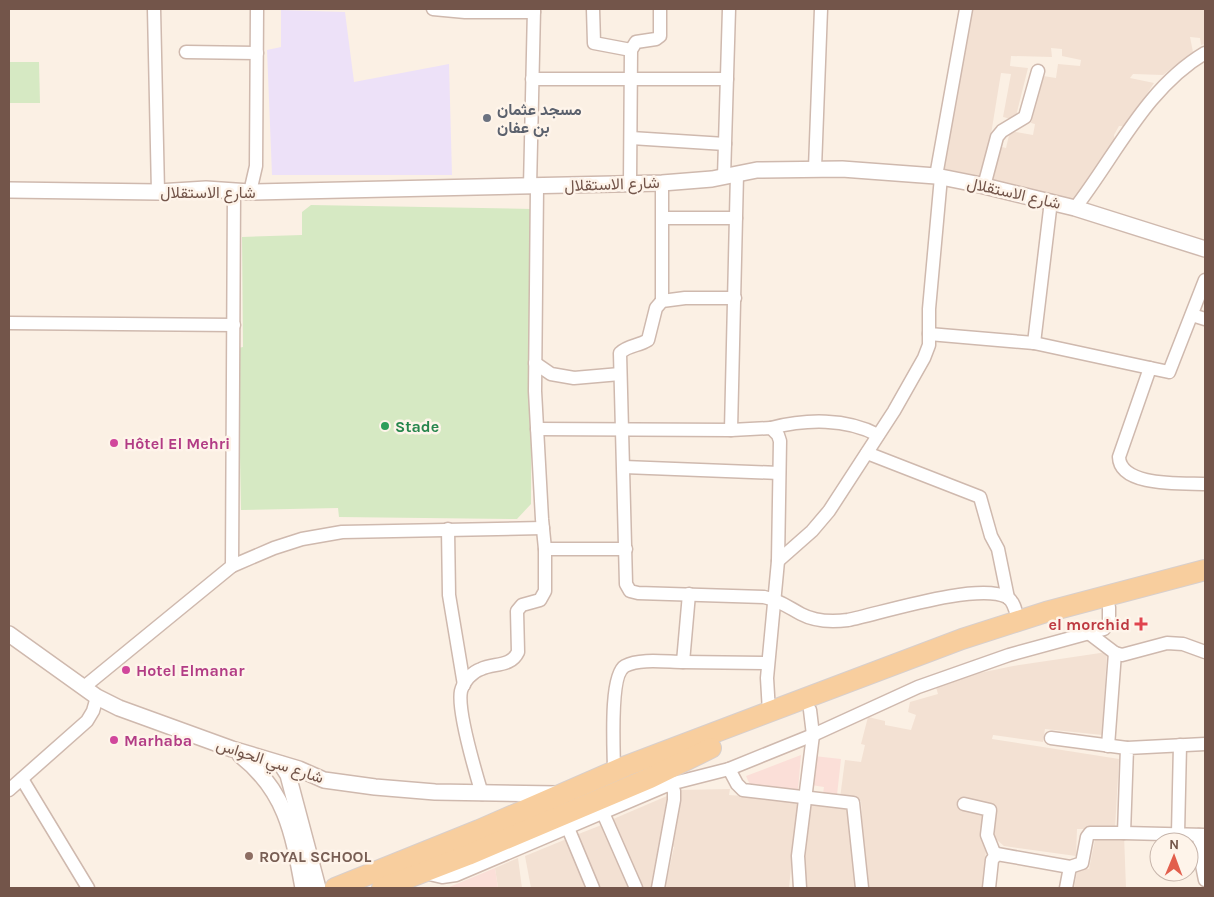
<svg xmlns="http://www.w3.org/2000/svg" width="1214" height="897" viewBox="0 0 1214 897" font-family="Karla,Vazirmatn,sans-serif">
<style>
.residential{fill:#f3e1d3}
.commercial{fill:#fbdfd8}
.education{fill:#ede1f8}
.green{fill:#d6e9c3}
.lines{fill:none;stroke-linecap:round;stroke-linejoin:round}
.minor-casing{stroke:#cfb9ae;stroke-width:15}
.tertiary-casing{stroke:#cfb9ae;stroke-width:18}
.primary-casing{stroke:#d8cfcc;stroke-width:22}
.minor{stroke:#fff;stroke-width:12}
.tertiary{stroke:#fff;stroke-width:15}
.primary{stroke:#f8ce9e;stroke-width:20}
.worship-dot{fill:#6b7280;stroke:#fef4ea;stroke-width:2}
.leisure-dot{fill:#2e9e5b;stroke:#fef4ea;stroke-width:2}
.hotel-dot{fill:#d1479c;stroke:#fef4ea;stroke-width:2}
.health-dot{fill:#e0444e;stroke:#fef4ea;stroke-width:2}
.education-dot{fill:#8d6e63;stroke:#fef4ea;stroke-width:2}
.labels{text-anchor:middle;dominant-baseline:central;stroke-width:5;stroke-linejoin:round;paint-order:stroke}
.worship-label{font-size:16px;font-weight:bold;fill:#5b616d;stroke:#fef4ea;text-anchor:start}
.street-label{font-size:16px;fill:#73554a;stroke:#fef4ea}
.leisure-label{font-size:16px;font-weight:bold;fill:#27864d;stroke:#fef4ea;text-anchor:start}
.hotel-label{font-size:16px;font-weight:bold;fill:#b23c85;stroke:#fef4ea;text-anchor:start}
.health-label{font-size:16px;font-weight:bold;fill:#be3a42;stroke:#fef4ea;text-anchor:end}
.education-label{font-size:16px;font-weight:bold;fill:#785e54;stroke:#fef4ea;text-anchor:start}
</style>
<rect width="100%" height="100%" fill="#fbf0e4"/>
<g class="residential">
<path d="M969,9H1205V44L1201,45L1200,38L1190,37L1193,52L1163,75L1133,74L1130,78L1154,83L1126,126H1119L1114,135L1115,142L1077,197L1073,200L991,179L998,146L1006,148L1010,131L1033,135L1035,124L1031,123L1043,76L1056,78L1058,64L1080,66L1081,60L1062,56V49L1051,48L1052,57L1011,56L1010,66L1028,68L1015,120L1003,117L1011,74L1001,73L984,177L941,168Z"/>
<path d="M1107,652L1102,735L1045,729L1043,742L993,735L992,739L1119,759L1115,829H1077L1076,856L1004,846L990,834L993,807L958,800L957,804L986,811V850L983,888H866L861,801L840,798L845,760L861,762L865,745L861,744L868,717L885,721V725L911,730L916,715L908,712L910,702L938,694L936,687L970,675L1013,666Z"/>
<path d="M730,789L729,795L798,800L789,888H665L674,847L669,845L679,790Z"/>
<path d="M667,796L671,803L654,887L640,888L611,820Z"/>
<path d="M809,802L851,806L859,888H805L803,856Z"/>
<path d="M604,824L631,888H598L576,835Z"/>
<path d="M1096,834L1124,835L1126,888H1074L1078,867L1089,869Z"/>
<path d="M569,838L589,888H531L525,856Z"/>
<path d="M518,858L522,888H498L495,868Z"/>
</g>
<g class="commercial">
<path d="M801,755L798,790L751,787L746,776Z"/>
<path d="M814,756L841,759L837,795L823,793L824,787L811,785Z"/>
<path d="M495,868L498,888H447Z"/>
</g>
<path class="education" d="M281,10L345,12L354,82L449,64L452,175H272L267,50L281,47Z"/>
<g class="green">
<path d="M9,62H39L40,103H9Z"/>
<path d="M311,205L532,209L531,504L517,519L339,517L338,508L241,510L238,348L243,347L242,237L302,235V212Z"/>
</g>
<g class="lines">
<g class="minor-casing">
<g id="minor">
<path d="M154,9L158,192"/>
<path d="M433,9L465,12H534"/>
<path d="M593,9L594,43L631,50"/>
<path d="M186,52L257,53"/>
<path d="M532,79H727"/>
<path d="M631,138L725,144"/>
<path d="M815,168L821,9"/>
<path d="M737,174L731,430L771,428L778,435L780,441L778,561L767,678L769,712"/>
<path d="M936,176L966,9"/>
<path d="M724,177L729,9"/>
<path d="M630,183L631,50L636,42L656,39L660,36V9"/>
<path d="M984,186L997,137L1002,131L1025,117L1038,71"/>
<path d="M530,187L534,9"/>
<path d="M250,192L256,166L257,9"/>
<path d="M1075,208C1116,155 1146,88 1205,53"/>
<path d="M663,218H736"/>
<path d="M1205,280L1169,372L1150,368L1119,457C1120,487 1182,483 1205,484"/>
<path d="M735,298H685L662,301L656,308L648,340C639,346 628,345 620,353L626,584L630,591L638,593L764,597C779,600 788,607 801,614C816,622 832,622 848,620C882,613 977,582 1007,597C1015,602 1016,613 1018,621"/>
<path d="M662,301V183"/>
<path d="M1192,315L1205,319"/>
<path d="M9,323L234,325"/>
<path d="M929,334L1034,343L1150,368"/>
<path d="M1034,343L1051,201"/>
<path d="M535,363L551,374L574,378L620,374"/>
<path d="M771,428C806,419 846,418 878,435"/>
<path d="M537,429L731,430"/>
<path d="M867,453L980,497L991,536L998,549L1008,598"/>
<path d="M624,467L779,473"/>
<path d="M448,529L449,595L464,685"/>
<path d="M545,549H626"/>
<path d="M778,561L812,531L829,511L894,411L924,358L929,345V309L941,177"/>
<path d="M232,566L274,548L302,539L342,532L543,528"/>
<path d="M1090,634L1115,653L1122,655L1167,643L1183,644L1205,652"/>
<path d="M683,662L767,663"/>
<path d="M84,687L232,566L234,191"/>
<path d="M1051,738L1127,748"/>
<path d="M1108,746L1115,653"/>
<path d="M729,769L737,784L743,790L853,803L862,888"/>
<path d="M614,771C614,752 609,675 625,666C640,658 667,662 683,662L689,594"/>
<path d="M22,779L88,888"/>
<path d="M9,790L87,721L93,711L97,697"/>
<path d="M482,794C476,774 457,710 461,691C463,682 472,672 481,669C494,663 511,667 518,652L517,611L522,605L540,600L545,591V549L542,519L535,391L537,187"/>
<path d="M964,804L990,810L987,835L995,855"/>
<path d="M600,806L636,888"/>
<path d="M568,828L593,888"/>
<path d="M1124,833L1205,835"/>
<path d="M1178,834L1180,745"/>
<path d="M1199,835L1201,860L1205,880"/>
<path d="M425,873L442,877L456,875L670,784L729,769L813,735L918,687L1009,655L1104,629L1109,622V607"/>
<path d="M658,888L674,800V791L670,784"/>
<path d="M800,888L798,856L813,735L810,710"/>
<path d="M989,888L992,860L997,854L1070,867L1082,863L1087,837L1090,833H1124L1127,748L1205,744"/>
<path d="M1066,888L1070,867"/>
</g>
</g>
<g class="tertiary-casing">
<g id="tertiary">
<path d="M9,190L158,192L206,189L250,192L662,183L712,179L757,170L842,169L936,176L976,184L1075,208L1205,249"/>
<path d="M9,634L97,697L119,708L232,749L299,769L324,780L375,787L435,792L557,794"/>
<path d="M240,755C286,791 293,833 303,888"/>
<path d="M281,764L288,775L318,888"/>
</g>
</g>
<g class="primary-casing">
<g id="primary">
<path d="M335,888L479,830L626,766L962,639L1046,612L1205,570"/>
<path d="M382,888L468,855L650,778L711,748"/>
</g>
</g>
<use href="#minor" class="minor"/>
<use href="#tertiary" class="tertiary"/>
<use href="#primary" class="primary"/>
</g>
<circle class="worship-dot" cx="487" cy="118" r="5"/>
<circle class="leisure-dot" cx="385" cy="426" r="5"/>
<g class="hotel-dot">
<circle cx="114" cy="443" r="5"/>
<circle cx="126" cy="670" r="5"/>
<circle cx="114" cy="740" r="5"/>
</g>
<path class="health-dot" d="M1138.5 616.5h5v5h5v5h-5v5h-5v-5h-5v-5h5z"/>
<circle class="education-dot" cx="249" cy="856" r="5"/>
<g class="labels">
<g class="worship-label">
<text x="497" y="109">مسجد عثمان<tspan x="497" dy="18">بن عفان</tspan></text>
</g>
<g class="street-label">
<text transform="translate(612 184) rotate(-2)">شارع الاستقلال</text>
<text x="208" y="192">شارع الاستقلال</text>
<text transform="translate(1014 193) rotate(13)">شارع الاستقلال</text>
<text transform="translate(270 761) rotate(18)">شارع سي الحواس</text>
</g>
<g class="leisure-label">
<text x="395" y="426">Stade</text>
</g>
<g class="hotel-label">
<text x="124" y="443">Hôtel El Mehri</text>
<text x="136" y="670">Hotel Elmanar</text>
<text x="124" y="740">Marhaba</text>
</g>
<g class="health-label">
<text x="1130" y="624">el morchid</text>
</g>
<g class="education-label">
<text x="259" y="856">ROYAL SCHOOL</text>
</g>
</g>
<rect width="1214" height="897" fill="none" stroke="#73554a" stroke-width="20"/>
<g transform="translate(1174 857) rotate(1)"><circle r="24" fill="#fef4ea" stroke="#c6b4aa"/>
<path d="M0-4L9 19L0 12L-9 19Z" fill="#e25f4d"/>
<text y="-8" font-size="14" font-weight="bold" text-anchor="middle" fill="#73554a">N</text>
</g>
</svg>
